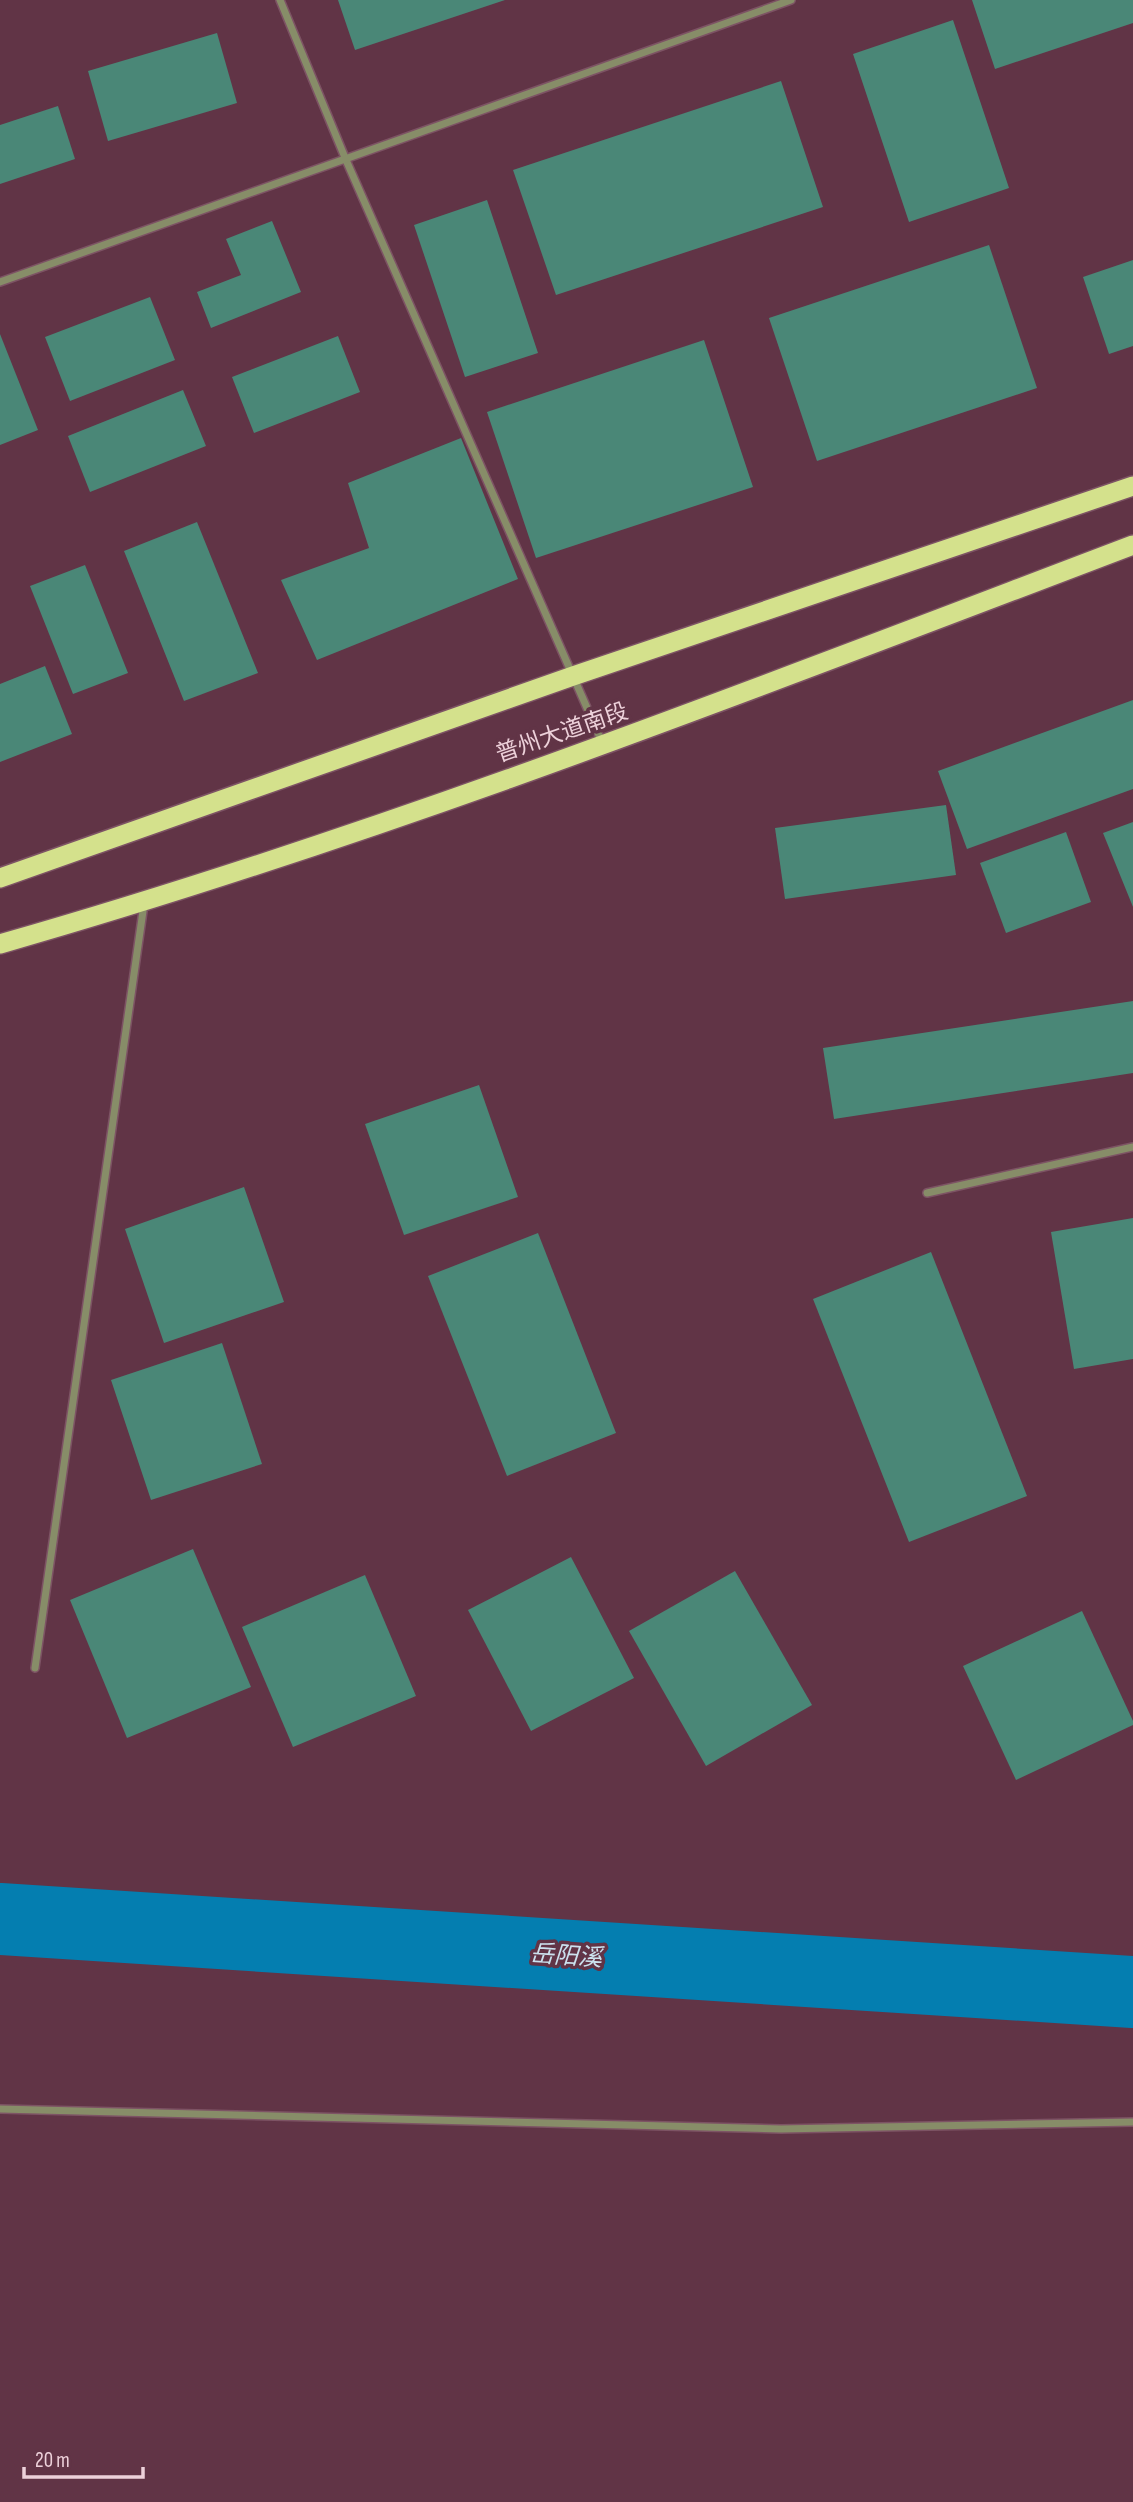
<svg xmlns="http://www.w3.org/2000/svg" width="1133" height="2502" viewBox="0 0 1133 2502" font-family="'Sofia Sans Condensed','Noto Sans SC',sans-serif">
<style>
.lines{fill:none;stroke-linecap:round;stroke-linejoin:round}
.river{stroke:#047eb0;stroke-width:72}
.building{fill:#4a8777}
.minor-casing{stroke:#7d5364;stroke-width:10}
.trunk-casing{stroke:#7d5364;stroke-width:22}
.minor{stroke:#878d68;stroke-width:7}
.trunk{stroke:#d4e18c;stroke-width:19}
.labels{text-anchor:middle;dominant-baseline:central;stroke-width:7;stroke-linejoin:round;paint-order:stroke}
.street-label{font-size:23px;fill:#edd1da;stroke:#613446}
.water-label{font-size:24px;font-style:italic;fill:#cbe1ee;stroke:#613446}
</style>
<rect width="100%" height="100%" fill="#613446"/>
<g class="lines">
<path class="river" d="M0,1919L1133,1992"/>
</g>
<g class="building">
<path d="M338,0H505L355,50Z"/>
<path d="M972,0H1133V23L995,69Z"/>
<path d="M953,20L1009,188L909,222L853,54Z"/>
<path d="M217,33L237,103L108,141L88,71Z"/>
<path d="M781,81L823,207L556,295L513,170Z"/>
<path d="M58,106L75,159L0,184V125Z"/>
<path d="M487,200L538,353L465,377L414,225Z"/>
<path d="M272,221L301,292L211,328L197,292L241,275L226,239Z"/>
<path d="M989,245L1037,388L817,461L769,318Z"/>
<path d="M1133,260V346L1109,354L1083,277Z"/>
<path d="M150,297L175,360L70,401L45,337Z"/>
<path d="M0,334L38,430L0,445Z"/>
<path d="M338,336L360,392L254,433L232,377Z"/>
<path d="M704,340L753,487L536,558L487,412Z"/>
<path d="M183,390L206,446L90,492L68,436Z"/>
<path d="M461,438L518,579L317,660L281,580L369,548L348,483Z"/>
<path d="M197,522L258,673L184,701L124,551Z"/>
<path d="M85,565L128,673L73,694L30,586Z"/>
<path d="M45,666L72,734L0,762V684Z"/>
<path d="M1133,700V789L967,849L938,771Z"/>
<path d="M946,805L956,875L785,899L775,828Z"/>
<path d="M1133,822V907L1103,833Z"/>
<path d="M1066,832L1091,902L1006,933L980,863Z"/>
<path d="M1133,1001V1073L834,1119L823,1048Z"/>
<path d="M479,1085L518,1197L404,1235L365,1124Z"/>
<path d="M244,1187L284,1302L164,1343L125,1229Z"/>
<path d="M1133,1218V1359L1074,1369L1051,1232Z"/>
<path d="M538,1233L616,1433L507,1476L428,1276Z"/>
<path d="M931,1252L1027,1496L909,1542L813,1299Z"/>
<path d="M222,1343L262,1464L151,1500L111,1380Z"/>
<path d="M193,1549L251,1687L127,1738L70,1600Z"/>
<path d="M571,1557L634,1678L531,1731L468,1610Z"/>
<path d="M735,1571L812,1705L706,1766L629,1631Z"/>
<path d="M365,1575L416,1696L293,1747L242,1627Z"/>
<path d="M1082,1611L1133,1721V1725L1016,1780L963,1666Z"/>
</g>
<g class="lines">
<g class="minor-casing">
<g id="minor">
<path d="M280,0L346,160L602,742"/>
<path d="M0,282L791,0"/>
<path d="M927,1193L1133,1147"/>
<path d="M35,1668L144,904"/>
<path d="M0,2109L781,2129L1133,2122"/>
</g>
</g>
<g class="trunk-casing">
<g id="trunk">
<path d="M0,878L573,676L1133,486"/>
<path d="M0,944C385,834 759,687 1133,545"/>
</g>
</g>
<use href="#minor" class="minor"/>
<use href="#trunk" class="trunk"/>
</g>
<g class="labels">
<g class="street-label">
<text transform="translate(562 733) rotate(-19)">普州大道南段</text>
</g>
<g class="water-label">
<text transform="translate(566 1956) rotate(4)">岳阳溪</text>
</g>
</g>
<path d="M24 2467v10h119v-10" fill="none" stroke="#edd1da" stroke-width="3.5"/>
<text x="35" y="2467" font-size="21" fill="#edd1da" stroke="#613446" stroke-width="5" paint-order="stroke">20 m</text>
</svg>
